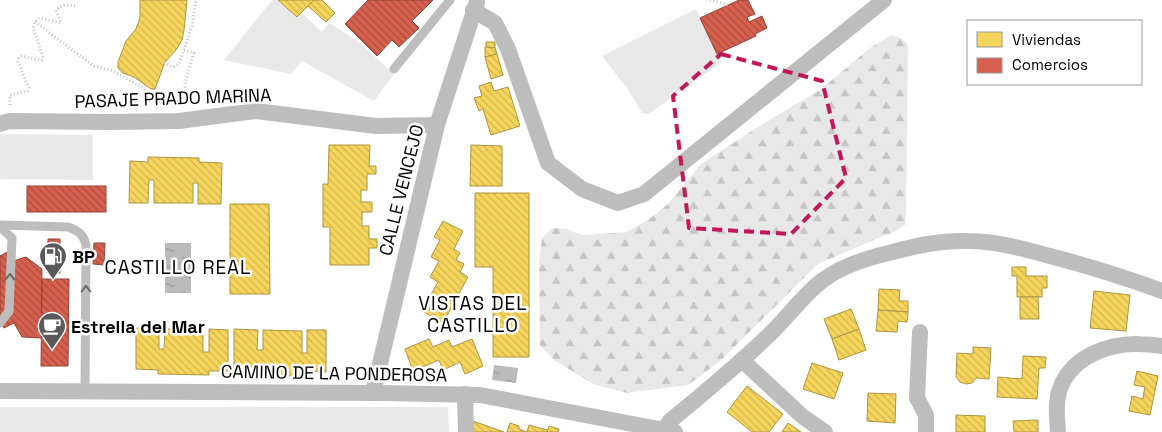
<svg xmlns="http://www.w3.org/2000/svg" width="1162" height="432" viewBox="0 0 1162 432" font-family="'Space Grotesk',sans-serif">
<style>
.green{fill:#e8e8e8}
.forest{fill:url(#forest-firs)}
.water{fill:url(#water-ripples)}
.homes{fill:url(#homes-back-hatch);stroke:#ac9540}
.shops{fill:url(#shops-back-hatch);stroke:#964336}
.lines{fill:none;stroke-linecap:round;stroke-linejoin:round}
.path{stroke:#c2c2c2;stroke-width:3;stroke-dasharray:1 2.5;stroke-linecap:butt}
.lane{stroke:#bdbdbd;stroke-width:9}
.street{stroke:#bdbdbd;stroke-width:16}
.oneway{stroke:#686868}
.marked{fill:none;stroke:#c2185b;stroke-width:4;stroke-dasharray:10 6;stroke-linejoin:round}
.labels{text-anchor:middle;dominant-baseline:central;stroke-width:5;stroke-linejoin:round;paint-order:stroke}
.street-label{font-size:18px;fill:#000;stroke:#fff}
.poi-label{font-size:18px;font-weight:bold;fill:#000;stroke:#fff;text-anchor:start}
.neighbourhood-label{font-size:19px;letter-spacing:1px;fill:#000;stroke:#fff}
</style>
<defs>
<pattern id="forest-firs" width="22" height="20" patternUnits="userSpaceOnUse" patternTransform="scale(1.25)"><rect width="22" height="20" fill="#e8e8e8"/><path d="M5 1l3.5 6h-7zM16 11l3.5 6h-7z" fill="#c5c5c5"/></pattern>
<pattern id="water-ripples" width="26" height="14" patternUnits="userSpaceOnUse" patternTransform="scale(1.25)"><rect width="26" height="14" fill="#bababa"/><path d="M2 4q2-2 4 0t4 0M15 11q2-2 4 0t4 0" fill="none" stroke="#9e9e9e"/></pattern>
<pattern id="homes-back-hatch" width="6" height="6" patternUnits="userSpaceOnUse" patternTransform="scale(1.25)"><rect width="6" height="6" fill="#f6d55c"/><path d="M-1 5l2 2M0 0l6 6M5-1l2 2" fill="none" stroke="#d1b54e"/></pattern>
<pattern id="shops-back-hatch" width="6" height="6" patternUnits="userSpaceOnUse" patternTransform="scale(1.25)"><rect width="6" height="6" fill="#d6604d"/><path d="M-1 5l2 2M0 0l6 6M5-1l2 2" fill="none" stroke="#ab4d3e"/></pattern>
</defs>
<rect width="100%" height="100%" fill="#fff"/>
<g class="green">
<path d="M272,0H278L297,17L302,13L322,32L329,23L359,42L394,74L374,101L302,61L291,74L224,60Z"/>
<path d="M696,9L722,62L648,114L642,113L629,91L602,56Z"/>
<path d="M0,134L93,135V180L0,179Z"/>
<path d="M0,407H448L449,432H0Z"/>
</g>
<path class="forest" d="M891,35L901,38L908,45L906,213L905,225L892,233L876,239L818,264L720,361L688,385L627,393L593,384L554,360L540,345L539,262L542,238L553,228L567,229L583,235L626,232L648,220L668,204L701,164L766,122L820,90L870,48Z"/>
<g class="water">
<rect x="165" y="243" width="26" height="50"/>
<path d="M494,365L518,368L516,383L492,380Z"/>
</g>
<g class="homes">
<path d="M140,0H187L184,30L182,40L176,50L165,62L155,89H151L134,77L123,73L118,68V62L126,41L136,29L140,18Z"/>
<path d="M278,0H314L297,17Z"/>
<path d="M314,0H322L335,13L326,22L308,6Z"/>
<path d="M486,42H495V48L486,47Z"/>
<path d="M485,47L495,48L497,54L485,57Z"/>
<path d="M497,54L503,75L491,79L485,57Z"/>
<path d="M491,82L494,91L508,87L520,126L491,135L483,109L479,111L474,98L482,96L479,86Z"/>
<path d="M329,145H370L369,166H376V174H367V190H361V202H372V212H362V226H369V239H377V248H369V265H330V227H323V184H328Z"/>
<path d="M471,145L502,146V186H470Z"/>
<path d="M148,157L199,158V162L222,163L221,204H198V183H193V203H154V180H149L148,203H129L130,161L148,162Z"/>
<path d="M475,193H529V357H493V267H475Z"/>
<path d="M230,204H269L270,294H230Z"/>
<path d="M443,221L463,231L454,249L460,253L456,260L464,264L460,272L468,277L443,323L422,311L438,282L430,277L439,261L431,257L440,240L434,237Z"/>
<path d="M1012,267H1026V276H1047V288H1042V297H1017V276H1012Z"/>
<path d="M879,289L900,290L899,301H908V312L878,310Z"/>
<path d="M1094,291L1130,295L1126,331L1090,328Z"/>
<path d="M1020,297H1038L1039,319H1020Z"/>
<path d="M851,309L859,329L832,339L824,319Z"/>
<path d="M878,310L908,312L907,322L898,321L897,332L876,331Z"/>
<path d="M136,328L159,329V349H164L165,329L203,330V352H209V329L228,330V371H209V375L158,374V370L136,369Z"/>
<path d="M234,329L258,330L257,350H263V330L302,331V353H307V330H326V372L308,371V376H296L256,375V370H234Z"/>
<path d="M859,329L866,350L839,360L832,339Z"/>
<path d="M429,339L433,347L449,340L452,347L472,339L483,366L465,374L460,362L443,370L439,360L413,371L405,349Z"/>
<path d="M973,347L991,348L989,379L976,378L972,383L966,384L960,382L956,377L957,353L973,354Z"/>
<path d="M1023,356L1046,357L1045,368H1039L1037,399L997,397L998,377L1022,379Z"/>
<path d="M812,363L843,373L834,399L803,389Z"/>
<path d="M1137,371L1158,376L1150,415L1129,411L1132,396L1143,399L1144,392L1145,387L1134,385Z"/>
<path d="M747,386L783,414L769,432H752L727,412Z"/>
<path d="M868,393L896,394L895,423L867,421Z"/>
<path d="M956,415L985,416V432H956Z"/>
<path d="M1038,420V432H1014L1013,421Z"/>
<path d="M473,421L504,432H473Z"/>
<path d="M510,423L519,426V429L527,432H507Z"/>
<path d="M788,423L801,432H782Z"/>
<path d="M529,425L547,430V432H527Z"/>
<path d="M549,426L559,429L558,432H547Z"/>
</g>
<g class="shops">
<path d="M368,0H433L412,21L419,28L399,47L392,40L377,56L345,24Z"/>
<path d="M739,0H748L755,14L747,17L749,22L762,16L767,28L755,34L756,36L717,54L700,18Z"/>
<rect x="27" y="186" width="79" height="26"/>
<path d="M48,239H60V273H47Z"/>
<path d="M94,243H105L104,265L93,264Z"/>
<path d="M7,252V263L26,257L42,269L41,338L22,337L14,323L4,328L0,322V256Z"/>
<path d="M42,279H69L68,366H41Z"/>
</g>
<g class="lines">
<g class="path">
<path d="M710,0L728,5"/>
<path d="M35,22L94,66L113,71L143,88L147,93L160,98H184"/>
<path d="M164,63L173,67L179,64L192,26L196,0"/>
<path d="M10,105V95L28,91L29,88L18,62L19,58L22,56L42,60L43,57L33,28L35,22L40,18L60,23L61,22L56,10C63,4 67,5 77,6"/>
<path d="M183,105L186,78L194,53L184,50"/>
</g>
<g class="lane">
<path d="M394,69L450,0"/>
<path d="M0,225L68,227C79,231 83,234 86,245L85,391"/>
<path d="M0,227L12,238L9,311L0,323"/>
</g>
<g class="street">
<path d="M473,10L495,23L508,49L548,163L582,189L618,203L644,194L884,0"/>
<path d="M0,124L9,121L109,122L179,121L256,111L376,126L437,125"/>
<path d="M920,332L917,398L926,415V432"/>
<path d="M743,361L802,416L825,432"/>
<path d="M0,391L382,393L480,395L675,432"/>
<path d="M373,393L437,125L477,2"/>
<path d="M465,394L466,432"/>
<path d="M664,432V430L670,421C704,393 738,365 770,334C788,317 803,295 823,280C842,266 867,258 889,253C915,246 941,240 968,241C995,241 1020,248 1046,255C1085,265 1124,277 1162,291"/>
<path d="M1058,432C1057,417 1055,400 1061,386C1073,357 1108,343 1139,344C1146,344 1154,345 1162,346"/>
</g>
</g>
<defs><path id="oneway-chevron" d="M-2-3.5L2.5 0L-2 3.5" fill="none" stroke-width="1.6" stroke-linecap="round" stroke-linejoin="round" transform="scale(1.25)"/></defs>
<g class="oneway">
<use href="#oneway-chevron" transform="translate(10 277) rotate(-88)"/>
<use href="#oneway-chevron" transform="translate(86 289) rotate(-90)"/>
</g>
<path class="marked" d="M721,54L822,81L846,178L791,234L689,228L673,96Z"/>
<defs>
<g id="fuel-pin" transform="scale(1.4375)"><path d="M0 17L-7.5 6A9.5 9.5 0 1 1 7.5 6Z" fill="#595959" stroke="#fff"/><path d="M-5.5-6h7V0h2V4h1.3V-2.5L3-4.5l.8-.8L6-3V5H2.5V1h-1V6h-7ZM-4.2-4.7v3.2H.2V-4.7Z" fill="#fff"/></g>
<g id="cafe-pin" transform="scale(1.4375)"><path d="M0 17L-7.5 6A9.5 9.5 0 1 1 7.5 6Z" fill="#595959" stroke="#fff"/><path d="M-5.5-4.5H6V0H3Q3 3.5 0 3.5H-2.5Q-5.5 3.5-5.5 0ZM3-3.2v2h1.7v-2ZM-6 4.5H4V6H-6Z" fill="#fff"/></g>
</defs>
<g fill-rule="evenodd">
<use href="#fuel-pin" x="53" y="256"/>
<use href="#cafe-pin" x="52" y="326"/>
</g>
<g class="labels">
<g class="street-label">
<text transform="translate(173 98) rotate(-2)">PASAJE PRADO MARINA</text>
<text transform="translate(401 190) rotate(-76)">CALLE VENCEJO</text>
<text transform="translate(334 373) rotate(1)">CAMINO DE LA PONDEROSA</text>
</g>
<g class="poi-label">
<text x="72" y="256">BP</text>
<text x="71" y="326">Estrella del Mar</text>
</g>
<g class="neighbourhood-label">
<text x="178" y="267">CASTILLO REAL</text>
<text x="473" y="303">VISTAS DEL<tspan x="473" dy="22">CASTILLO</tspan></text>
</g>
</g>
<rect x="967" y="20" width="175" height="65" fill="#ffffff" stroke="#999999"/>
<rect x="977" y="32" width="25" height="15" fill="#f6d55c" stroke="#999999"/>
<text x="1012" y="45" font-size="15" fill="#000000">Viviendas</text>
<rect x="977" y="58" width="25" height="15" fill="#d6604d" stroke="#999999"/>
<text x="1012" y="70" font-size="15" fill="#000000">Comercios</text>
</svg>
